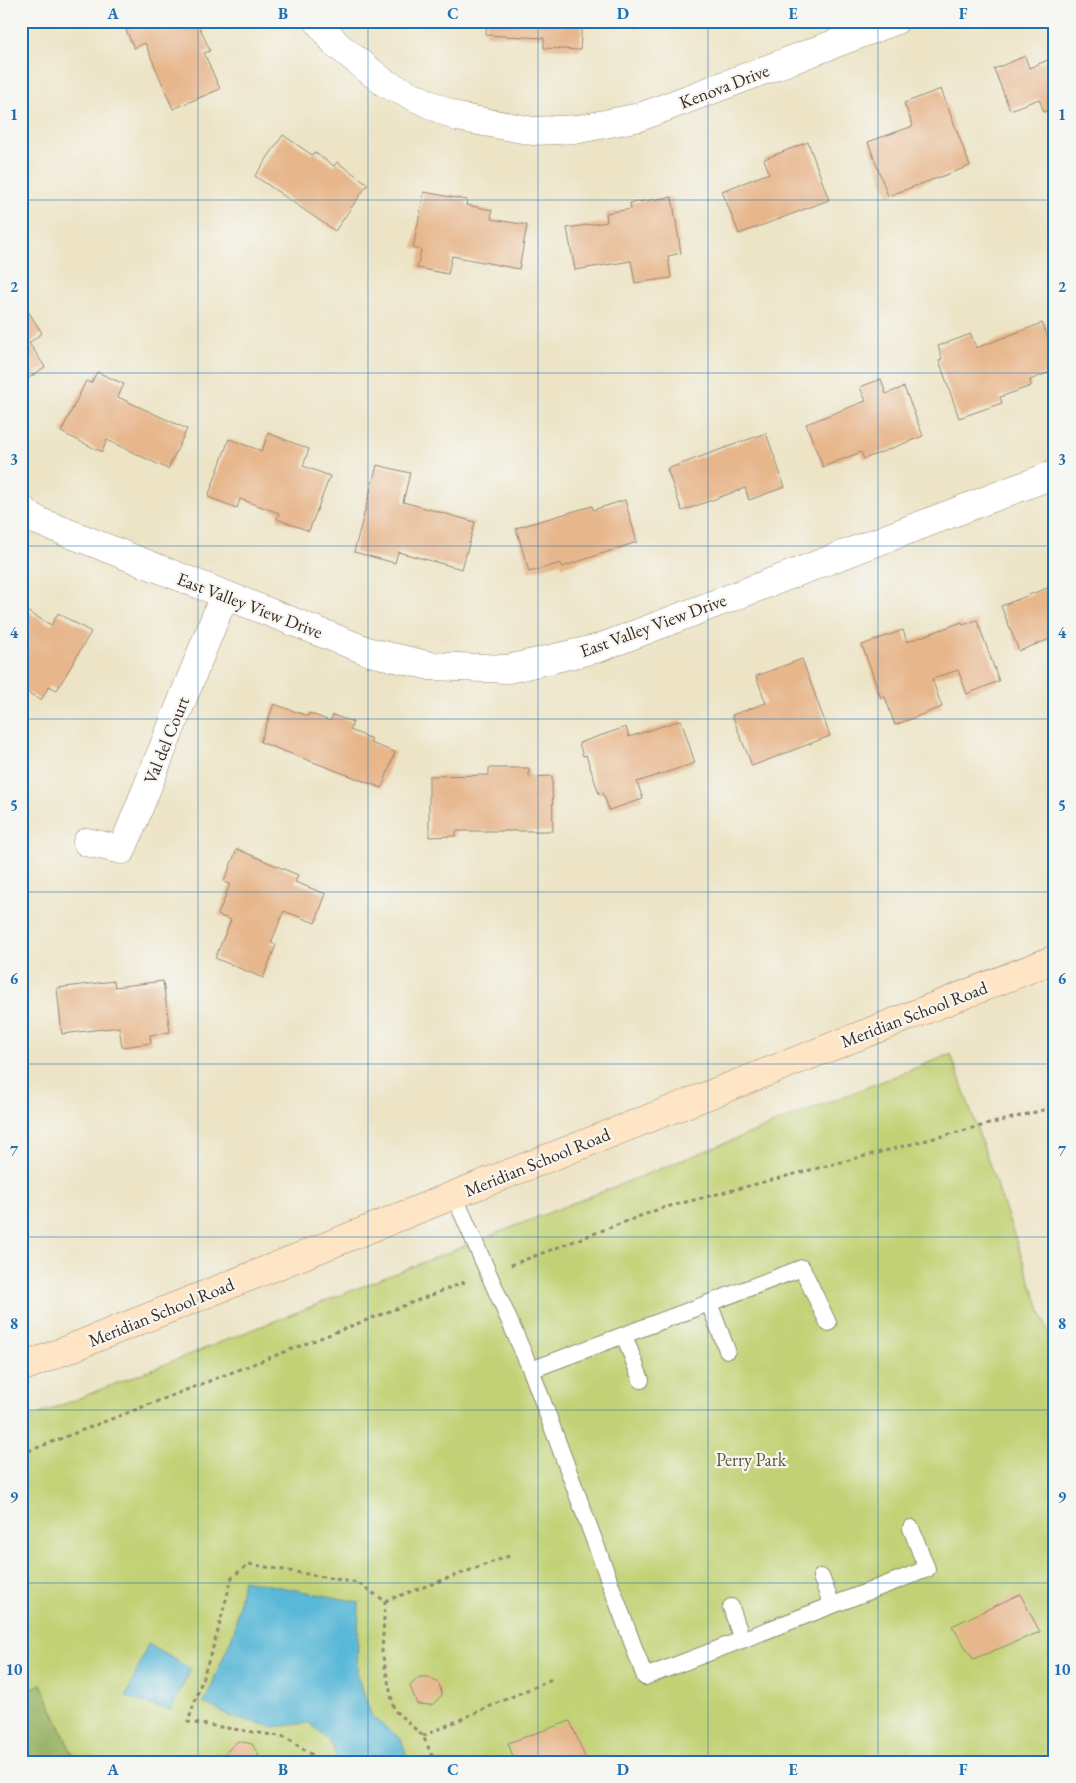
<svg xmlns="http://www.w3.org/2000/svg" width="1076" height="1783" viewBox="0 0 1076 1783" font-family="'EB Garamond',serif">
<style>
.green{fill:#c2d174;stroke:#7e7e49}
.forest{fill:#99b366;stroke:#6a6e42}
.water{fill:#59b8d7;stroke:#4a717a}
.building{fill:#e7b68b}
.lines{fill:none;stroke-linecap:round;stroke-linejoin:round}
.lane-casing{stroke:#948772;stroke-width:18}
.street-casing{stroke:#948772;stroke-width:29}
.secondary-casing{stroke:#948772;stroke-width:29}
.path{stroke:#948772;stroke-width:3;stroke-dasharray:4 4;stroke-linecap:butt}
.lane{stroke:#fff;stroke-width:16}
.street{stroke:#fff;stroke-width:28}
.secondary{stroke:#fde5c5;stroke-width:28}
.grid{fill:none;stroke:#1f6fb2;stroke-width:1;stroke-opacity:0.55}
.labels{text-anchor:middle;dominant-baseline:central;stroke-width:4.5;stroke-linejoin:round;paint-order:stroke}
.street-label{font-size:18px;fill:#3b2a1e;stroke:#f6f6f2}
.park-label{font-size:18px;fill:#5d5434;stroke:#f6f6f2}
.neatline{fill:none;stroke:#1f6fb2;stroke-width:2}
.grid-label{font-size:16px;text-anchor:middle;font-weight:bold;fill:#1f6fb2}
</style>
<rect width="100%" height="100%" fill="#f6f6f2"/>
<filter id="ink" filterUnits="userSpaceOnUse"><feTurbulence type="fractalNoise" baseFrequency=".02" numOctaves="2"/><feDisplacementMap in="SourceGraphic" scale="10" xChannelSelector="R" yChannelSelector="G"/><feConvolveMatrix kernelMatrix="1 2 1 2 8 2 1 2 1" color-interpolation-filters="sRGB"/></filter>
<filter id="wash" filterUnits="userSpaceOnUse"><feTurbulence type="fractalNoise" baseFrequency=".0096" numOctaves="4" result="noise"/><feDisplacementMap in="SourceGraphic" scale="20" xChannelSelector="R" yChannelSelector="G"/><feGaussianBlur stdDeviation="1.12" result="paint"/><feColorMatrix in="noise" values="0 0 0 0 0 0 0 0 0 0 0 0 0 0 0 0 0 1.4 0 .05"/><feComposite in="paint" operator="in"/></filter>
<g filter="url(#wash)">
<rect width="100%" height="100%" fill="#ede4c6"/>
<path class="green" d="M951,1054L1055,1352V1762H21V1421Z"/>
<path class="forest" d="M41,1684L76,1762H21V1692Z"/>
<g class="water">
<path d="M243,1580L359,1602L357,1675L372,1717L401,1739L409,1762H336C336,1743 322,1734 309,1723L275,1727L234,1718L204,1703L234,1632Z"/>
<path d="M148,1644L191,1669L170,1711L126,1697Z"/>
</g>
<g id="blocks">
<g class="building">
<path d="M122,21H197L210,51L204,53L220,89L173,109L145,43L134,48Z"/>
<path d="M487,21H582L580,50L544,48V38L486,35Z"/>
<path d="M633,21H656L636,29Z"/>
<path d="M1025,56L1029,68L1055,57V107L1044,112L1039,99L1010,110L994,69Z"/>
<path d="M941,89L970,166L888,196L868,142L913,126L904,103Z"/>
<path d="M283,135L312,155L314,152L334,166L337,162L368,184L335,231L255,176Z"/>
<path d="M808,142L829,200L739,234L722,191L769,173L764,159Z"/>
<path d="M424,192L467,200L466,205L492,210L491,219L527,225L519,269L452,256L448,274L417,268L421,250L413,248Z"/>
<path d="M672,197L681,253L668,256L671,278L635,283L631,261L575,270L567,228L607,222L606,213L631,209L630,203Z"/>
<path d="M28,311L42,333L29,343L45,367L21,383V315Z"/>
<path d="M1042,323L1055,357V370L1030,380L1031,386L1000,397L1002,403L959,418L939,360L942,359L938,346L971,334L976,348Z"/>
<path d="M97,372L124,384L118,397L187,429L168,469L107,440L102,452L61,432L86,381L91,383Z"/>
<path d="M881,379L886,394L904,387L923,436L864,459L861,452L823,467L806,424L866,401L860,387Z"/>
<path d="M268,433L309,449L303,466L330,476L309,531L277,519L279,513L240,499L237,508L208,497L229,439L262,451Z"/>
<path d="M766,433L785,487L749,500L745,488L682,511L667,469Z"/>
<path d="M377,465L410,473L403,502L475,522L462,569L398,552L395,563L354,552Z"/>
<path d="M625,500L637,542L562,567L561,563L529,572L516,528L592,506L593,510Z"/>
<path d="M1055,585V637L1019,651L1001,606Z"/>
<path d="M21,608L51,625L58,613L91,632L57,690L49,686L41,700L21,689Z"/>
<path d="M977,620L999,681L967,694L958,670L932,679L942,707L895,725L885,697L881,698L862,645L903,630L907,642L962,622L963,625Z"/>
<path d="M802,659L830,736L752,766L732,715L766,703L756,676Z"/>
<path d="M274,704L308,716L309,713L330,721L333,715L353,722L350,730L372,739L370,743L395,752L382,788L260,742Z"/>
<path d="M681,720L695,763L637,782L643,799L609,810L603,793L599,794L586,755L583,756L579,743L626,727L629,737Z"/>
<path d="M489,768H529V777L552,776L553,831H456V836L429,837V776L489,775Z"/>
<path d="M237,849L298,875L295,882L326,894L315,923L284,911L271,943L276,945L263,978L215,958L231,920L218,915L230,884L224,882Z"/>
<path d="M114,981L115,987L163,981L170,1032L150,1035L151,1043L122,1047L119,1027L62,1034L57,988Z"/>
<path d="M1020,1594L1040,1632L973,1659L952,1626Z"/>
<path d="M419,1677H429L439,1684L442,1695L432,1705L417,1704L410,1686Z"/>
<path d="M570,1721L587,1762H515L508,1743Z"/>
<path d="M238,1741L252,1744L258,1754V1762H226L224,1754Z"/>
</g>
</g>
</g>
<g filter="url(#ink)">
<use href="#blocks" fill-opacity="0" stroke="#948772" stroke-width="1"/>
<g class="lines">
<g class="lane-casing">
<g id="lane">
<path d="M454,1195L531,1370"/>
<path d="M709,1303L727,1350"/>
<path d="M828,1323L802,1268L531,1370L645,1677L927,1569L911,1528"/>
<path d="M624,1335L641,1380"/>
<path d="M821,1577L832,1605"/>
<path d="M731,1607L742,1640"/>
</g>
</g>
<g class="street-casing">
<g id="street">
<path d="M318,21L336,44L385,83L457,117L533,131L579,129L640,117L895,21"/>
<path d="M21,509L38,521L370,652L431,666L508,669L599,648L1055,474"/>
<path d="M87,842L122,850L224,596"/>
</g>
</g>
<g class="secondary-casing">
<path id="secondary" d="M21,1368L454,1195L1055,959"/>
</g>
<g class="path">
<path d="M511,1265L659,1209L1055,1107"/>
<path d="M21,1454L465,1282"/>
<path d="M385,1601L382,1652L394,1710L423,1736L435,1762"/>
<path d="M385,1601L509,1556"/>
<path d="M423,1736L554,1678"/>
<path d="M315,1762L314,1756L285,1737L188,1722L216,1638L232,1577L249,1564L358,1583L385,1601"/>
</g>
<use href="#lane" class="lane"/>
<use href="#street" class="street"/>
<use href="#secondary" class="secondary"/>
</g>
</g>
<path class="grid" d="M198,21V1762M368,21V1762M538,21V1762M708,21V1762M878,21V1762M21,200H1055M21,373H1055M21,546H1055M21,719H1055M21,892H1055M21,1064H1055M21,1237H1055M21,1410H1055M21,1583H1055"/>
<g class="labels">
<g class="street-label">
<text transform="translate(724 86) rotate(-21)">Kenova Drive</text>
<text transform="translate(250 605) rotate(21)">East Valley View Drive</text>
<text transform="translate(653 625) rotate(-20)">East Valley View Drive</text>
<text transform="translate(166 740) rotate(-68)">Val del Court</text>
<text transform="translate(914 1014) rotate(-21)">Meridian School Road</text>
<text transform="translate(537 1162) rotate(-22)">Meridian School Road</text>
<text transform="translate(161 1312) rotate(-22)">Meridian School Road</text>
</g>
<g class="park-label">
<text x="751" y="1459">Perry Park</text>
</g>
</g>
<rect width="1076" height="1783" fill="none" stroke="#f6f6f2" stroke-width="55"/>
<rect x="28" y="28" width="1020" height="1728" class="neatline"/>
<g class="grid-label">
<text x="113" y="19">A</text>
<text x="283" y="19">B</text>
<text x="453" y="19">C</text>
<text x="623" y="19">D</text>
<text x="793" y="19">E</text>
<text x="963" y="19">F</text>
<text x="14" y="120">1</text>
<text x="1062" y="120">1</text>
<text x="14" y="292">2</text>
<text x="1062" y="292">2</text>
<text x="14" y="465">3</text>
<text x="1062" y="465">3</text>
<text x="14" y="638">4</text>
<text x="1062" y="638">4</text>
<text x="14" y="811">5</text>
<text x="1062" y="811">5</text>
<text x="14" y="984">6</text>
<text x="1062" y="984">6</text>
<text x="14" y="1156">7</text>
<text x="1062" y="1156">7</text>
<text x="14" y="1329">8</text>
<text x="1062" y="1329">8</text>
<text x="14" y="1502">9</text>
<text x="1062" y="1502">9</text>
<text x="14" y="1675">10</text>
<text x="1062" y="1675">10</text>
<text x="113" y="1775">A</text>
<text x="283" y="1775">B</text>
<text x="453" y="1775">C</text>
<text x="623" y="1775">D</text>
<text x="793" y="1775">E</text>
<text x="963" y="1775">F</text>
</g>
</svg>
